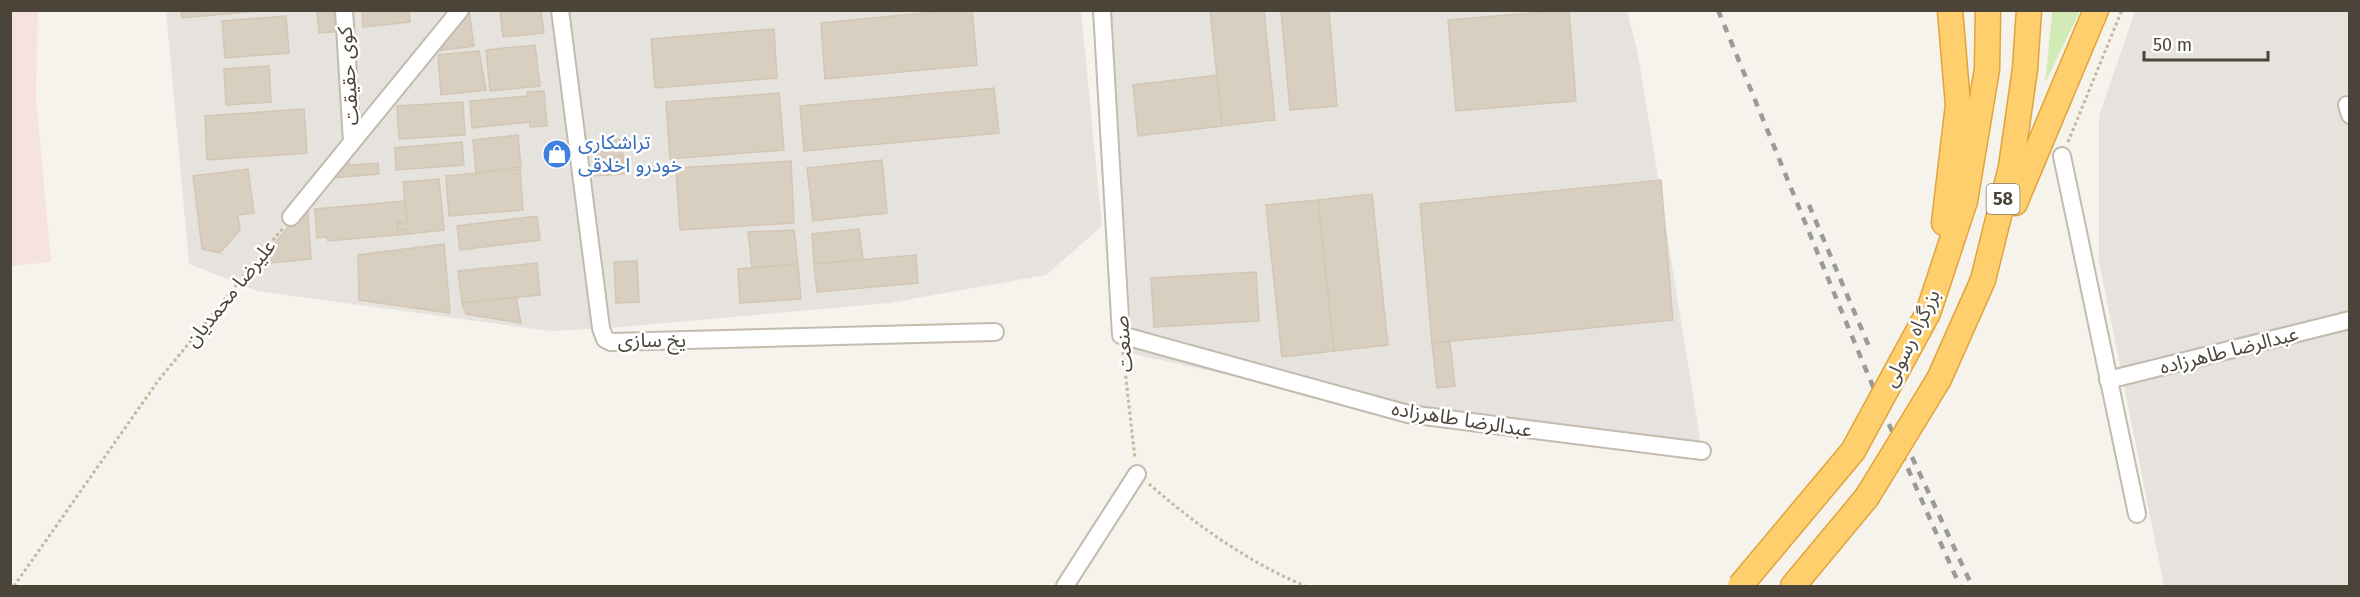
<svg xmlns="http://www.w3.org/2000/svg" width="2360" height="597" viewBox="0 0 2360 597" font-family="'Fira Sans','Noto Sans Arabic',sans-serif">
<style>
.industrial{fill:#e6e2dd}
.medical{fill:#f6e3e0}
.grass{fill:#d2eab5}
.building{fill:#d8cfc1;stroke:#d3c7b4;stroke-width:1.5}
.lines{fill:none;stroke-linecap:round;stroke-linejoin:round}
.minor-casing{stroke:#c2bbae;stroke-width:20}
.highway-casing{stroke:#e0a43c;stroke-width:27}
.path{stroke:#c4b79f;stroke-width:3;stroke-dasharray:3 3;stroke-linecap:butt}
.minor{stroke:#fff;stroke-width:16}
.highway{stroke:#ffcf6e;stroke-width:24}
.rail{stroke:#9a9a9a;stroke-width:4.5;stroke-dasharray:8 8;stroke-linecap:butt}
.highway-bridge-casing{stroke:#e0a43c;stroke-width:27;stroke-linecap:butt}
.highway-bridge{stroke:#ffcf6e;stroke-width:24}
.labels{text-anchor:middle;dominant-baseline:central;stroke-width:5;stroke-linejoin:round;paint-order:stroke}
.shield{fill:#fff;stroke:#817c74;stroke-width:1.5}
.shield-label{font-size:18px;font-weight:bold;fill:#4b4439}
.street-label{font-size:20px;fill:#4b4439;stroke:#fff}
.shop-label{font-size:20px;fill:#366cbe;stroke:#fff;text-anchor:start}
</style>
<rect width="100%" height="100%" fill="#f6f3ec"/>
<g class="industrial">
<path d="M166,11H1081L1102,226L1046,275L889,303L621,327L551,331L257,291L189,264Z"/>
<path d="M1111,11H1627L1638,54L1702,451L1399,412L1133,354Z"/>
<path d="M2135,11H2349V586H2164L2099,261V116Z"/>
</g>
<path class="medical" d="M10,11H38L36,96L51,262L11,266Z"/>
<path class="grass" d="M2052,11H2080L2045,83L2052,16Z"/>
<g class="building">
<path d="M181,10H271L182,18Z"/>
<path d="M317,10H333L334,32L319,33Z"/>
<path d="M362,10H409L410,22L363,27Z"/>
<path d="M500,10H541L544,33L503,37Z"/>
<path d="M955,10H972L977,65L825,79L821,23Z"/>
<path d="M1210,10H1264L1275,120L1222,126Z"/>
<path d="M1281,10H1329L1337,106L1290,110Z"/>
<path d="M1569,10L1576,101L1456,111L1448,20Z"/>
<path d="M469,11L474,46L435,51Z"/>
<path d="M286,16L289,53L225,58L222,21Z"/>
<path d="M774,29L777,78L655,88L651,39Z"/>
<path d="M535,45L540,86L490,91L486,50Z"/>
<path d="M479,51L486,90L441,95L438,55Z"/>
<path d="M269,66L271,102L226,105L224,69Z"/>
<path d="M1217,75L1222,126L1138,136L1133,85Z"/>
<path d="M994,88L999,133L804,151L800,106Z"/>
<path d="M544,91L547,126L530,127V122L472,128L470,101L528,96L527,92Z"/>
<path d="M779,93L784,150L670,159L666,102Z"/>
<path d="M463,102L465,135L399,139L397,106Z"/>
<path d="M304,109L307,153L207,160L205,116Z"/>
<path d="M518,135L521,167L476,172L473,140Z"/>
<path d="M622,139L623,156L594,158L593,141Z"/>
<path d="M462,142L464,165L396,170L395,148Z"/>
<path d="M623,156L624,174L595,176L594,158Z"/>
<path d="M882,160L887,213L813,221L807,168Z"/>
<path d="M346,161L351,165L378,163L379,174L331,178Z"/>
<path d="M791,161L794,223L680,230L676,168Z"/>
<path d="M248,169L254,213L238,215L240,230L220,253L202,249L193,176Z"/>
<path d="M520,169L523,210L449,216L446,176Z"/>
<path d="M439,179L444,230L408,234V229L397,230V223L407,222L403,182Z"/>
<path d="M1661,180L1673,320L1432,343L1420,204Z"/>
<path d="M1372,194L1388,345L1334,351L1318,200Z"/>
<path d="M1318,200L1334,351L1282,357L1266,205Z"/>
<path d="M405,201L407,222L397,223V230L408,229V234L328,241L327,237L317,238L315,209Z"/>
<path d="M307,204L311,259L258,264Z"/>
<path d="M537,216L540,240L460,250L457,226Z"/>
<path d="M859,229L863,259L814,264L812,234Z"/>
<path d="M794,230L798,264L752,268L748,232Z"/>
<path d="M444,244L450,313L359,300L358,255Z"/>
<path d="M916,255L918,283L817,292L814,264Z"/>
<path d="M637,261L639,302L616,303L614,262Z"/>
<path d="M537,263L540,295L462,303L458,271Z"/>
<path d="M798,264L801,299L740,303L738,269Z"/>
<path d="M1256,272L1259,321L1154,327L1151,278Z"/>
<path d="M516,297L521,323L466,314L462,303Z"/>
<path d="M1450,342L1455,386L1437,388L1432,343Z"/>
</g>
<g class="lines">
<g class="minor-casing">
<g id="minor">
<path d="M344,10L352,142"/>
<path d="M560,10L601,328L605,339L611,342L995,332"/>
<path d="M1102,10L1121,335L1408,414L1702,451"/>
<path d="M2347,105L2350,115"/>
<path d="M2062,156L2137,514"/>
<path d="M291,217L460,10"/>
<path d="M2108,380L2350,320"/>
<path d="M1065,586L1137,474"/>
</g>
</g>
<g class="highway-casing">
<g id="highway">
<path d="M2015,203L2096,10"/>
<path d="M1944,223L1958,105L1950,10"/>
<path d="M1928,313L1965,201L1987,69L1988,10"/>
<path d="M1939,379L1983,280L2011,167L2025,69L2029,10"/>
<path d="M1793,586L1867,497"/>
</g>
</g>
<g class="path">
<path d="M2068,142L2122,10"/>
<path d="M1123,352L1135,459"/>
<path d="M1149,484C1196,525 1248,562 1305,586"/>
<path d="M14,586L158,381L283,228"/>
</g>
<use href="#minor" class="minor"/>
<use href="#highway" class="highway"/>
<g class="rail">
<path d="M1718,10C1798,203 1874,397 1960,586"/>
<path d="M1809,205L1870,349"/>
<path d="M1912,457L1972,586"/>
</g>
<g class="highway-bridge-casing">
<g id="highway-bridge">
<path d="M1867,497L1939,379"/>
<path d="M1740,586L1853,451L1928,313"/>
</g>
</g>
<use href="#highway-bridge" class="highway-bridge"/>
</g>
<defs>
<g id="shop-disc" transform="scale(1.5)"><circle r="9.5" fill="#3f7fe0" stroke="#fff"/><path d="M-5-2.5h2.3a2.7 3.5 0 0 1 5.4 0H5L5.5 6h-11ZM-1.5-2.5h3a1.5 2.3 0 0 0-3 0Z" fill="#fff"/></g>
</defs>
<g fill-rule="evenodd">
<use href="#shop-disc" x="557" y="154"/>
</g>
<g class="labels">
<rect class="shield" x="1986.5" y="184" width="33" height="30" rx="4.5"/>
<g class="shield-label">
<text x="2003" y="199">58</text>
</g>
<g class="street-label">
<text transform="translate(348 76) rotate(-94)">کوی حقیقت</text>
<text transform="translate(230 293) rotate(-51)">علیرضا محمدیان</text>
<text transform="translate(1911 338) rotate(-64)">بزرگراه رسولی</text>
<text x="652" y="340">یخ سازی</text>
<text transform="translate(1123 344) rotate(-95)">صنعت</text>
<text transform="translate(2229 350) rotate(-14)">عبدالرضا طاهرزاده</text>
<text transform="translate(1462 419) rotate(9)">عبدالرضا طاهرزاده</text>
</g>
<g class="shop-label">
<text x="578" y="142">تراشکاری<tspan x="578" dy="23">خودرو اخلاقی</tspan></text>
</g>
</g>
<rect width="2360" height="597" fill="none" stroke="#4b4439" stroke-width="24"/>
<path d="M2144 51v9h124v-9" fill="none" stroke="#4b4439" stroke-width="3"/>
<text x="2153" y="51" font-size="18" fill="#4b4439" stroke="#ffffff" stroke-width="4.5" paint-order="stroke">50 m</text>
</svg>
